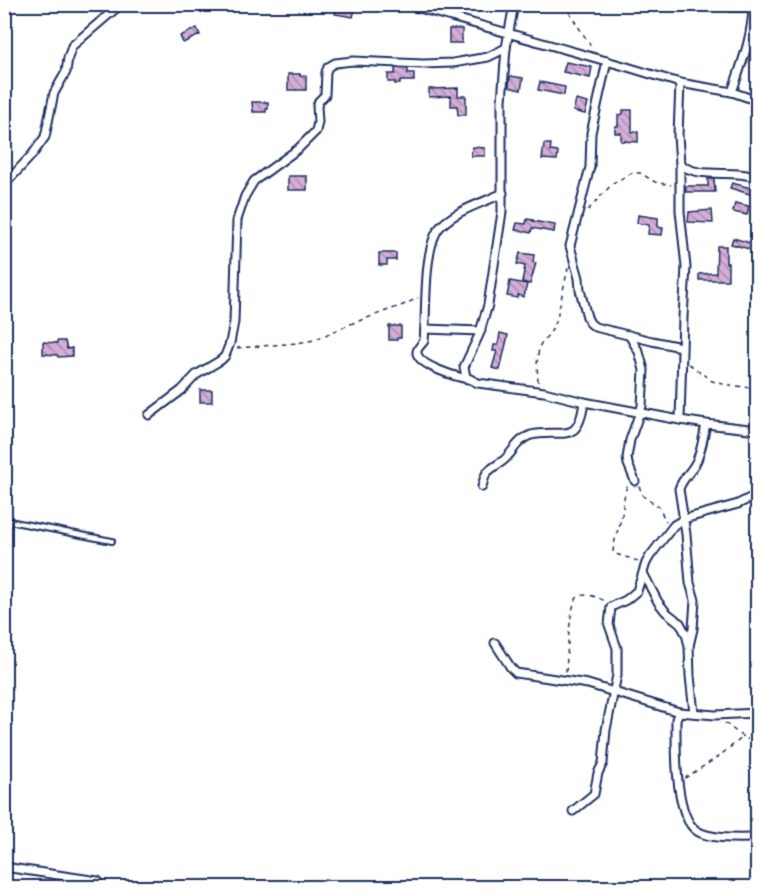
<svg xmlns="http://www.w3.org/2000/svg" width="762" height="892" viewBox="0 0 762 892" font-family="Sriracha,sans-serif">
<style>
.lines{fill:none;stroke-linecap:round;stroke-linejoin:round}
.stream{stroke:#6593ba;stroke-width:2}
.building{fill:url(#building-back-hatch);stroke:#1b2f5e;stroke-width:1.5}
.lane-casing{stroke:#1b2f5e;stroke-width:8}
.street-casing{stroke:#1b2f5e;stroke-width:11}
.path{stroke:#1b2f5e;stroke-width:1.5;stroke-dasharray:4.5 4.5;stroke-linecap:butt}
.lane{stroke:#fff;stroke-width:4}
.street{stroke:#fff;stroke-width:7}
</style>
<defs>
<pattern id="building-back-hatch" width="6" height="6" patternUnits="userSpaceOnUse" patternTransform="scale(1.5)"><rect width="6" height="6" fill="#d5aed7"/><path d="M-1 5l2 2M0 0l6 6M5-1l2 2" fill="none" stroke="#ac8eb2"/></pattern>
</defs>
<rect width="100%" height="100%" fill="#fff"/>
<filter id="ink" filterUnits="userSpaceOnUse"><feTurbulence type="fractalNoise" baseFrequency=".0167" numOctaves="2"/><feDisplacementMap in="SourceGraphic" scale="12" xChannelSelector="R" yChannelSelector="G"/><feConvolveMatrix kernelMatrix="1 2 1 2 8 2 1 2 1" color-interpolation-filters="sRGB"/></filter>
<g filter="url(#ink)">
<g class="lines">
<path class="stream" d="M723,4L724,9L731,12H758"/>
</g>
<g class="building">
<path d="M337,4L356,5L353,17L335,14Z"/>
<path d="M197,28L200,35L183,43L180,36Z"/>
<rect x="449" y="29" width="13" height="14"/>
<path d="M566,62L592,67L590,78L563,72Z"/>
<path d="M395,68L408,69V73H414V81H400V84H395V82H388V74H395Z"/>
<path d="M288,74H300V76H306V90H288Z"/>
<path d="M510,76L523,78L521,90L509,87Z"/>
<path d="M540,82L565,87L564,95L538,90Z"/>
<path d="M458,88V96H466V115H458L457,106H451V96L429,97V89Z"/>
<path d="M576,100L588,103L585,114L573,111Z"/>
<path d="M252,102H268V109H266V112H253Z"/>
<path d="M623,110H632V132H638V142L621,141V133H615V126H618V115L623,114Z"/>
<path d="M544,144H551L550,151L558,152L557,160L542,159Z"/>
<path d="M472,147L485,148V156H471Z"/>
<rect x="288" y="176" width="19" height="14"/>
<path d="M708,179H714L715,192H686V186H708Z"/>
<path d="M732,183L755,189L753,195L730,188Z"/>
<path d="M735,203L749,206L747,215L733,212Z"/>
<path d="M712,210L713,223L688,222L689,212Z"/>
<path d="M638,215L658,218V227L663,228L662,235L648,234L649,225L637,223Z"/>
<path d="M527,219L533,220V221L555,225L554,232L532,228L531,233L515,230L517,223L526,224Z"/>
<path d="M733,238L754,244L753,250L731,244Z"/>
<path d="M717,246H726V263H728V280H699V274L716,273Z"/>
<path d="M379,253H396V260H387V265H379Z"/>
<path d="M520,253L534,255L533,262L536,263L530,284L522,282L525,266L517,264Z"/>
<path d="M510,281L527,284L524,297L518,295L517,298L507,296Z"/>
<path d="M389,326H401V338H397V340H389Z"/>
<path d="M500,333L508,335L500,370L492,368L497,351H493L494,345H498Z"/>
<path d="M57,341H65L67,349L72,348V356L58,357L57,355L43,354V342L57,343Z"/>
<rect x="200" y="390" width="12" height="12"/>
</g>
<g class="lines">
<g class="lane-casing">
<path id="lane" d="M4,520L112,541"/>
</g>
<g class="street-casing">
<g id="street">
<path d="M405,4L624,66L680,83L732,92L758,101"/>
<path d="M514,4L506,48L502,101V212L488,305L479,335L464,367L466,377L478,383L544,392L584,402L680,420L706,424L758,430"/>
<path d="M607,61L591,133L590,167L570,246L579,278L580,290L587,317L590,323L595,327L652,341L681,347"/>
<path d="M680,83L678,135L680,164C701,181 736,167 758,179"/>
<path d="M732,92C742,63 753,35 753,4"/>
<path d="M4,185L32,155L45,137L54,93L66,72L68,58L72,46L121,4"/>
<path d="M425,329L481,331"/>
<path d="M629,335L639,352L644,370L642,406L630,440L627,458L628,464L635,481"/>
<path d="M468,379C457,377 419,366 417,353C416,349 422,344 424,341C427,313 422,243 442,225C459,209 483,203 503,193"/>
<path d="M149,415L182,390L196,375L221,360L225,356L230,343L234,322L237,220L245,196L254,181L298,149L316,131L318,122L317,106L319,101L325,95L326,72L328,67L335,63L353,61L423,64L453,63L488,57L506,48"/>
<path d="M680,420L683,317L686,267L680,211V164"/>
<path d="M482,487C483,483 484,478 486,474C490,468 498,465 504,460C513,452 518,439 531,435C562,428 578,447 584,402"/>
<path d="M643,573L658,602L666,612L680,623L686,634L689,646L690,676L694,713"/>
<path d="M495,643L511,668L516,673L588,684L679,712L715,715L758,713"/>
<path d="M689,646L693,629L695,600L690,583L686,534L679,489C682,479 690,473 695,464C702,452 703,437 706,424"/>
<path d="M679,712L676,719V727C676,752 675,817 697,831C711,840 741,838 758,838"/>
<path d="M573,811L594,794L598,773L603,763L606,730L617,675V648L609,625L611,607L626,600L637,591L646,563L650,556L674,525L684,519L738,504L758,494"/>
<path d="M4,867L98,881"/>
</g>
</g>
<g class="path">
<path d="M564,4L592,48"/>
<path d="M100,13L101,4"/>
<path d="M588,210L613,183L632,173H640L655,182L671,185"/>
<path d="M237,348L297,343L314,340L353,323L403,305L418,298"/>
<path d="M689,364L712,381L723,384L758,389"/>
<path d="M538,382L537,364L539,347L542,342L550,333L556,322L568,268"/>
<path d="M627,486C623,496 624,508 621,519C618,530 614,540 613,552C621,558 631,556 639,563"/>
<path d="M639,486L643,496L659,507L666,522"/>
<path d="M566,672C567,659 569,603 578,597C586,592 597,597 605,601"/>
<path d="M4,712L9,702"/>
<path d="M725,723L743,737L758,744"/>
<path d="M685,778L718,757L743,737"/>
</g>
<use href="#lane" class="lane"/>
<use href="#street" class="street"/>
</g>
</g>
<rect width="762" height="892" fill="none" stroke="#fff" stroke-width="24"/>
<rect x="12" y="12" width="738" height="868" fill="none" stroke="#1b2f5e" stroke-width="2" filter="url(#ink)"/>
</svg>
